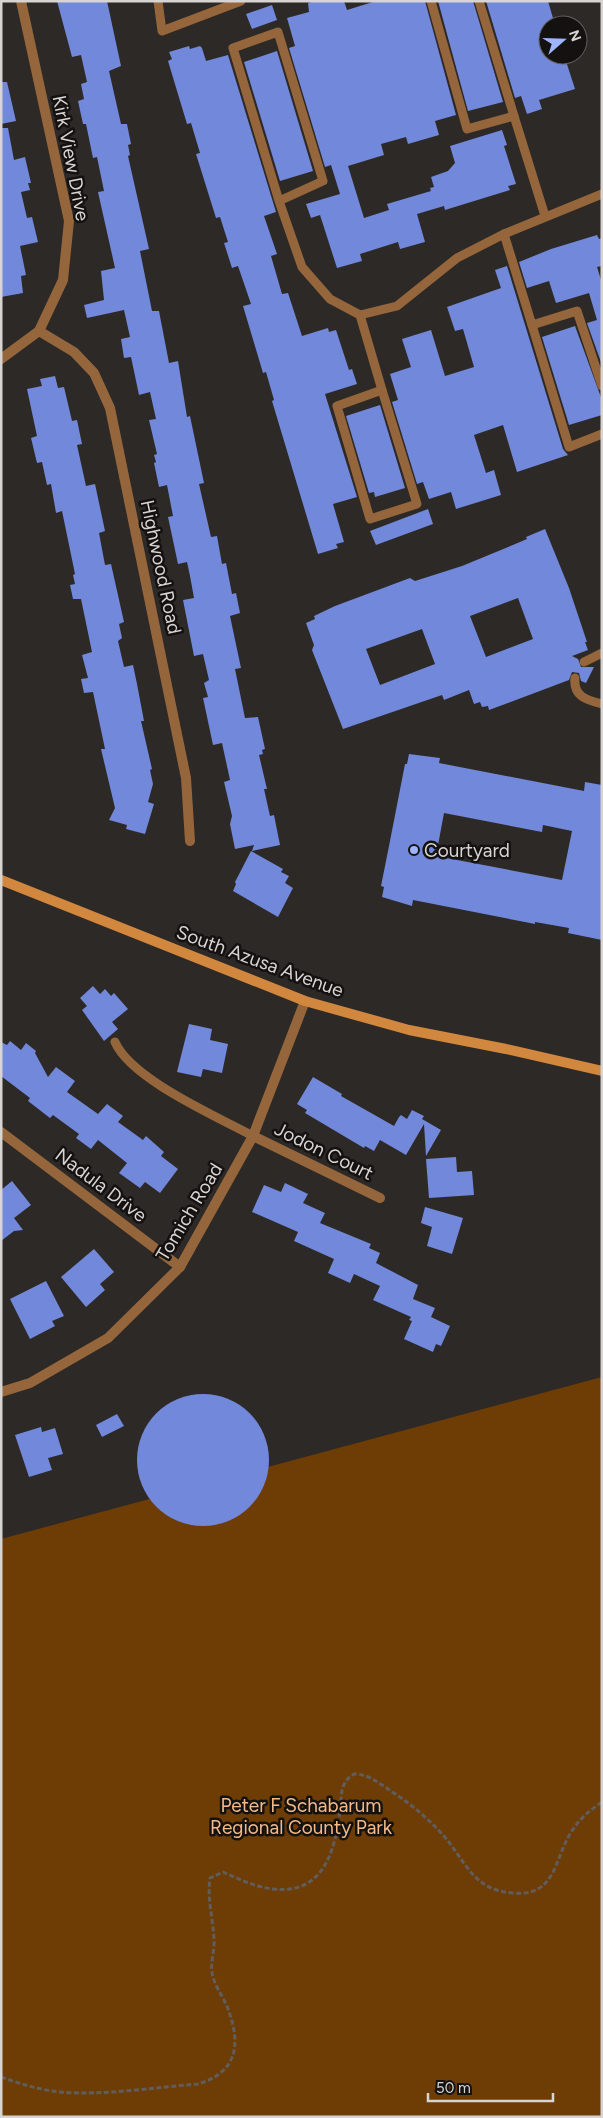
<svg xmlns="http://www.w3.org/2000/svg" width="603" height="2118" viewBox="0 0 603 2118" font-family="Figtree,sans-serif">
<style>
.green{fill:#6e3d06}
.building{fill:#7288da;fill-rule:evenodd}
.lines{fill:none;stroke-linecap:round;stroke-linejoin:round}
.path{stroke:#615d5b;stroke-width:3;stroke-dasharray:5 2.5;stroke-linecap:butt}
.lane{stroke:#95663c;stroke-width:9}
.street{stroke:#95663c;stroke-width:10}
.secondary{stroke:#d2873f;stroke-width:10}
.poi-dot{fill:#9eb4fd;stroke:#141211;stroke-width:2}
.labels{text-anchor:middle;dominant-baseline:central;stroke-width:5;stroke-linejoin:round;paint-order:stroke}
.street-label{font-size:19px;fill:#d7d4d2;stroke:#141211}
.poi-label{font-size:19px;fill:#d7d4d2;stroke:#141211;text-anchor:start}
.park-label{font-size:19px;fill:#f4b988;stroke:#141211}
</style>
<rect width="100%" height="100%" fill="#2d2926"/>
<path class="green" d="M602,1377V2117H1V1539Z"/>
<g class="building">
<path d="M57,1H107L121,66L109,71L121,124H127L131,144L128,145L130,155L128,156L149,249L140,251L152,311H159L169,363L178,361L187,417L190,416L204,483L199,484L211,537L217,536L222,564L226,563L232,594L236,593L240,613L230,616L241,668L235,669L245,718L258,717L265,749L262,750L263,754L259,755L267,789H264L270,816L274,815L280,845L252,851L254,845L235,849L230,824L232,816L224,782L230,780L222,743L213,745L203,698L208,697L204,683L209,680L203,654L194,656L183,600L194,598L190,576L187,562L178,564L168,517L173,516L167,485L159,487L154,463L156,462L154,455L157,454L149,420L156,419L150,392L139,395L131,357L124,358L121,339L130,337L124,310L87,318L84,305L104,300L101,271L115,268L98,192L104,191L97,157L93,158L86,124H83L78,101L84,99L81,84L87,82L81,55L72,57Z"/>
<path d="M315,1H344L347,10L376,1H425L456,115L435,121L439,135L408,144L406,137L381,144L384,155L348,166L364,218L389,210L387,204L431,191L430,188L434,187L431,177L448,171L455,163L450,146L502,130L507,145L504,146L516,184L508,186L510,190L445,210L444,206L417,214L425,242L400,249L398,242L360,254L362,261L337,268L320,215L311,218L306,204L340,194L331,165L325,167L289,48L295,46L287,18L309,12L308,3Z"/>
<path d="M438,1H473L503,102L468,111Z"/>
<path d="M486,1H548L555,25H548V55H564L575,89L539,100L542,109L527,114L521,96L515,98Z"/>
<path d="M272,5L277,20L252,29L246,14Z"/>
<path d="M189,46L190,49L200,46L202,48L206,61L228,55L276,212L264,216L277,254L271,256L282,294L288,293L302,336L328,328L329,332L336,330L349,370L352,369L357,384L325,394L357,497L333,504L344,542L336,544L338,548L318,554L272,401L274,400L266,372L263,373L243,306L251,304L238,266L232,268L224,243L228,242L220,217L216,218L196,154L200,153L191,123L187,124L168,61L172,59L169,52Z"/>
<path d="M277,51L313,171L280,181L244,62Z"/>
<path d="M1,82H7L16,121L1,124Z"/>
<path d="M1,128H8L14,160L25,157L31,183H28L30,190L21,192L27,218L32,217L38,242L20,246L26,275L21,276L23,293L1,297Z"/>
<path d="M597,235L599,239L602,238V266L597,267L602,283V365L587,323L597,320L589,293L556,303L549,281L527,288L519,262L551,249Z"/>
<path d="M507,266L563,449L568,455L517,472L503,425L474,435L486,473L494,470L501,495L456,509L451,492L429,499L423,482L417,484L392,402L398,400L390,374L411,367L402,339L431,330L445,376L474,367L463,329L455,331L447,307L501,288L495,270Z"/>
<path d="M575,326L602,400V415L569,425L542,337Z"/>
<path d="M55,376L58,388L64,387L72,421L77,420L82,444L77,445L86,486L95,484L105,531L99,533L105,565L111,564L124,622L119,624L122,638L118,641L124,667L133,665L137,684L144,721H141L152,769L150,770L153,784L148,802L154,804L145,834L126,829L127,825L109,820L115,808L101,749H105L93,692L84,693L81,679L88,678L82,655L92,652L81,599H73L70,585L75,584L73,575L75,574L62,511L56,513L51,484L47,485L42,462L37,463L31,438L37,436L27,389L42,386L40,379Z"/>
<path d="M380,405L405,488L375,497L374,492L369,493L346,416Z"/>
<path d="M428,509L433,524L376,545L370,531Z"/>
<path d="M545,529L569,588L587,642H585L588,650L572,656L578,659L581,667H594L586,683L581,681L579,673L572,672L569,680L489,710L488,706L482,707L480,702L474,704L469,690L444,700L442,695L343,729L312,650L314,645L306,623L315,619L314,616L335,606L410,578L415,581L462,566L520,542L527,539L526,537ZM518,598L533,639L486,657L470,616ZM422,629L435,664L380,685L366,649Z"/>
<path d="M409,754L440,758L439,763L584,791L585,782L602,785V940L568,933L569,928L535,922V924L413,900L412,906L382,897L384,887L381,886L389,846L405,764H407ZM444,813L542,832L543,825L572,831L562,880L436,856Z"/>
<path d="M251,851L283,869L281,872L289,876L285,883L293,888L278,917L233,891L236,884L235,882Z"/>
<path d="M93,986L100,994L105,989L111,996L114,993L128,1009L112,1022L118,1029L104,1041L82,1010L87,1006L80,998Z"/>
<path d="M189,1024L212,1029L210,1040L228,1044L222,1073L203,1069L201,1077L177,1072Z"/>
<path d="M10,1041L21,1050L26,1043L36,1051L35,1053L48,1077L56,1067L75,1081L67,1092L98,1114L107,1104L123,1116L118,1122L143,1140L146,1136L164,1152L161,1156L178,1169L160,1193L145,1182L140,1188L119,1173L127,1163L98,1140L91,1149L76,1138L79,1134L53,1115L50,1118L28,1101L30,1098L1,1076V1042L7,1045Z"/>
<path d="M313,1077L342,1094L341,1096L394,1126L399,1117L401,1115L407,1119L412,1110L424,1116L422,1119L441,1130L426,1156L424,1124L406,1155L380,1140L374,1151L365,1146L364,1148L305,1113L307,1110L297,1104Z"/>
<path d="M456,1157L457,1172L472,1171L474,1195L429,1198L426,1159Z"/>
<path d="M12,1181L31,1205L14,1218L23,1230L14,1231L1,1241V1190Z"/>
<path d="M285,1183L308,1194L303,1203L325,1213L320,1223L371,1244L369,1248L380,1253L376,1263L418,1285L413,1299L435,1308L431,1317L450,1326L441,1346L436,1344L433,1352L404,1339L412,1321L409,1320L411,1317L373,1300L380,1286L354,1274L350,1283L328,1273L334,1259L294,1241L298,1232L252,1212L264,1185L281,1192Z"/>
<path d="M425,1207L463,1218L452,1254L427,1246L432,1227L421,1223Z"/>
<path d="M94,1249L114,1272L100,1284L105,1290L86,1307L61,1277Z"/>
<path d="M46,1281L64,1316L52,1321L55,1326L30,1339L10,1299Z"/>
<circle cx="203" cy="1460" r="66"/>
<path d="M117,1414L124,1426L102,1437L96,1425Z"/>
<path d="M41,1427L42,1432L55,1428L63,1454L48,1458L52,1470L29,1477L15,1435Z"/>
</g>
<g class="lines">
<path class="path" d="M1,2077C21,2084 40,2090 60,2092C101,2096 157,2087 198,2084C238,2072 241,2044 228,2009C224,1998 216,1988 213,1977C209,1965 215,1952 214,1939C213,1919 207,1899 210,1878L223,1872C239,1879 255,1887 273,1889C324,1895 335,1850 340,1811C342,1796 339,1783 354,1774C368,1774 377,1782 388,1789C408,1802 427,1817 443,1835C466,1861 472,1890 513,1893C555,1897 554,1861 570,1834C578,1820 589,1811 602,1802"/>
<g class="lane">
<path d="M158,1L162,31L241,1"/>
<path d="M431,1L467,129L514,116L479,1"/>
<path d="M514,116L545,216"/>
<path d="M279,201L323,181L278,32L233,48L279,201L302,267L330,299L360,315L397,306L457,258L504,234L602,194"/>
<path d="M504,234L532,325"/>
<path d="M360,315L382,390"/>
<path d="M602,386L577,311L532,325L569,447L602,434"/>
<path d="M382,390L417,504L370,519L337,406Z"/>
<path d="M584,662L602,653"/>
<path d="M575,678C573,696 586,700 602,704"/>
<path d="M115,1042C131,1079 216,1116 253,1136"/>
</g>
<g class="street">
<path d="M39,331L74,352L94,373L110,408L186,778L190,841"/>
<path d="M1,359L39,331L63,280L69,221L21,1"/>
<path d="M1,1132L180,1267"/>
<path d="M253,1136L380,1198"/>
<path d="M1,1392L30,1383L108,1338L180,1267L253,1136L305,1001"/>
</g>
<path class="secondary" d="M1,880L305,1001L409,1030L506,1049L602,1071"/>
</g>
<circle class="poi-dot" cx="414" cy="850" r="5"/>
<g class="labels">
<g class="street-label">
<text transform="translate(71 158) rotate(79)">Kirk View Drive</text>
<text transform="translate(161 567) rotate(78)">Highwood Road</text>
<text transform="translate(260 961) rotate(20)">South Azusa Avenue</text>
<text transform="translate(324 1151) rotate(26)">Jodon Court</text>
<text transform="translate(101 1185) rotate(37)">Nadula Drive</text>
<text transform="translate(189 1212) rotate(-59)">Tomich Road</text>
</g>
<g class="poi-label">
<text x="424" y="850">Courtyard</text>
</g>
<g class="park-label">
<text x="301" y="1805">Peter F Schabarum<tspan x="301" dy="22">Regional County Park</tspan></text>
</g>
</g>
<rect width="603" height="2118" fill="none" stroke="#d7d4d2" stroke-width="5"/>
<g transform="translate(563 40) rotate(70)"><circle r="24" fill="#141211" stroke="#62605e"/>
<path d="M0-4L9 19L0 12L-9 19Z" fill="#9eb4fd"/>
<text y="-8" font-size="14" font-weight="bold" text-anchor="middle" fill="#d7d4d2">N</text>
</g>
<path d="M428 2093v8h125v-8" fill="none" stroke="#d7d4d2" stroke-width="2.5"/>
<text x="436" y="2093" font-size="15" fill="#d7d4d2" stroke="#141211" stroke-width="4" paint-order="stroke">50 m</text>
</svg>
